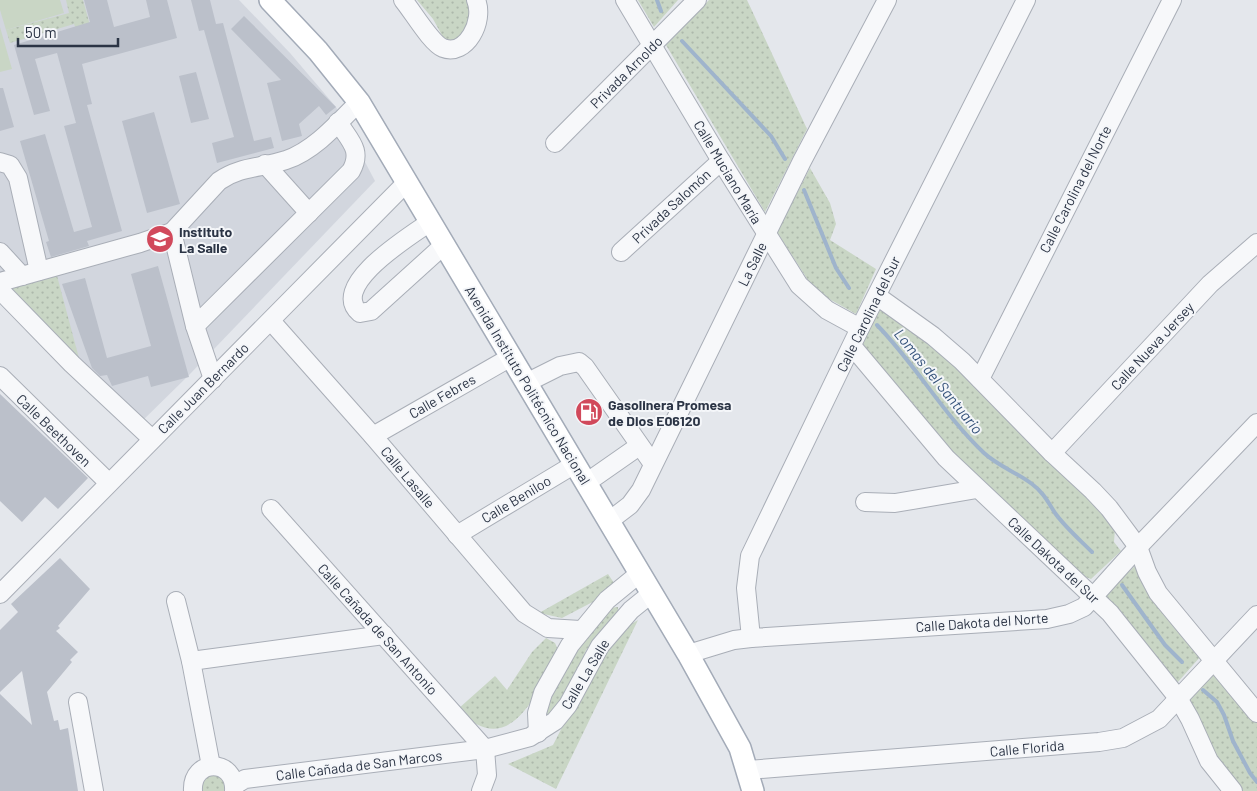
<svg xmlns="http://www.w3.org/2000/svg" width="1257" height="791" viewBox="0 0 1257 791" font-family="Barlow,sans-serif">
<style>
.built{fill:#d2d6de}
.park{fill:url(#park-dots)}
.garden{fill:#c9d6c5}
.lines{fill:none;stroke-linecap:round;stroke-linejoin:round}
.stream{stroke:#9fb4cc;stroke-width:4}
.building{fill:#bbc0ca}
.minor-casing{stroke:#a9aeb7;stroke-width:20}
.major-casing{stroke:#a3abb8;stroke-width:24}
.minor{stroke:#f7f8fa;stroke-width:18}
.major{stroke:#fff;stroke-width:21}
.labels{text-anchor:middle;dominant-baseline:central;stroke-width:4;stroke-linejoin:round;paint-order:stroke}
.street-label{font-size:14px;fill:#2b3445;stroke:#f4f6f9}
.poi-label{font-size:14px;font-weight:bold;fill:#2b3445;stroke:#f4f6f9;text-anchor:start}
.water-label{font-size:15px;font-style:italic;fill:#34527a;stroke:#f4f6f9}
</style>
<defs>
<pattern id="park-dots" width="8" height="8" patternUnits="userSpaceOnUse" patternTransform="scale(1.25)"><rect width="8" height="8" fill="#c9d6c5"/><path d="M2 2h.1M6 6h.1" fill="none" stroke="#adb8ab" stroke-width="1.8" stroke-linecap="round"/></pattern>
</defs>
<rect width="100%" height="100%" fill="#e4e7ec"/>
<path class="built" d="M0,0H239L290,53L336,107L375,181L190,374L134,429L0,296Z"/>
<g class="park">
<path d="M66,0H83L97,51L85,54L74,24L10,43L6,30L69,13Z"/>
<path d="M417,0H473L471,27L453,43L444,39L433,19Z"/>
<path d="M638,0H678L654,27Z"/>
<path d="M709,0H747L807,129L765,212L666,45Z"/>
<path d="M810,168L830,203L836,224L830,240L876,269L856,314L815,291L777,232Z"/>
<path d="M56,272L80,362L8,288Z"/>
<path d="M882,307L921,328L1103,509L1115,529L1114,542L1121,551L1091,579L1083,576L925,431L860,345L866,332Z"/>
<path d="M1135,566L1172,620L1201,656L1177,683L1103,595Z"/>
<path d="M608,574L616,586L608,594L562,618L539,613Z"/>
<path d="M618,607V615L586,650L573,684L552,720L545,716C548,676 584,640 607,608Z"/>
<path d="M638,620L556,789L508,764L553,745L608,638Z"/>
<path d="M546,638L555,643L559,652C542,680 519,747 476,724C470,720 464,714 458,709L495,676L507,690L532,652Z"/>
<path d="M1213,673L1257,720V791H1240L1228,779L1187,699Z"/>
<path d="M212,774L224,777L227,791H201L202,782Z"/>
</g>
<g class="garden">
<path d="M0,0H60L64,13L6,30L0,10Z"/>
<path d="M0,27L12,69L0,72Z"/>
</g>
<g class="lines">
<g class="stream">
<path d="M657,0L661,11"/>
<path d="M682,41L771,136L785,159"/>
<path d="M804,190L836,268L849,288"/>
<path d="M877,325C916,365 943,414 984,453C998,466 1016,472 1032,484C1043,492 1048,502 1055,513C1065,527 1079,539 1092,552"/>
<path d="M1122,585L1165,645L1182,662"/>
<path d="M1203,690L1217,702L1224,715L1233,741L1250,773L1257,782"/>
</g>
</g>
<g class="building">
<path d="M84,0H107L114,27L150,17L146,0H167L177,38L82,64L92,104L87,105L122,231L87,241L89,246L51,257L46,242L49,241L20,141L45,134L74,232L92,227L64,126L76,123L57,53L35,59L50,111L34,115L14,45L90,22Z"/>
<path d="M191,0H210L216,24L223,23L254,141L271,137L274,148L217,163L212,143L234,137L204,30L199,31Z"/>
<path d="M244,16L336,107L326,115L319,106L299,124L302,136L282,141L267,83L281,80L231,29Z"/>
<path d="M196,72L209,119L191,123L179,76Z"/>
<path d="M0,88H3L14,127L0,131Z"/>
<path d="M154,112L180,204L147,213L122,121Z"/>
<path d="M158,266L189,377L151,387L148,376L112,386L107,375L100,376L92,368L62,284L85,278L107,358L151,346L131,274Z"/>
<path d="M0,394L88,478L58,509L45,497L22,522L0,501Z"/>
<path d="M60,558L90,589L58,626L60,628L56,631L78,652L70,660L72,662L47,692L54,721L58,720L60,730L68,728L78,791H0V694L32,725L22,671L0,692V630L18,612L11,604Z"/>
</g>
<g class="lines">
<g class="minor-casing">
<g id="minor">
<path d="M403,0C413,12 431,43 443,48C466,57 485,21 476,0"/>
<path d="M625,0L721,161L799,285L827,310L860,328"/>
<path d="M555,143L697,0"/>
<path d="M0,162L10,165L18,178L39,271"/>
<path d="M265,164L309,213"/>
<path d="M430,222C410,236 328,286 360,313L371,311L444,245"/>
<path d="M172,232L195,326L213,379"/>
<path d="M0,252L22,276"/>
<path d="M621,252L721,161"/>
<path d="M0,282L140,243L172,232L219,181C240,166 263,168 286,160C314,151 339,122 359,102"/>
<path d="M0,290L72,364L152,439"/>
<path d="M877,296L933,336L962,361L1052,453L1093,491L1109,508L1138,547L1147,572L1158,593L1257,713"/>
<path d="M271,321L373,436L524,613L548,628L580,630"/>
<path d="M195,326L351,171C363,150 349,140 338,122"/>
<path d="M852,346L946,458L1110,613L1178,698L1190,719L1209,761L1233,791"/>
<path d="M0,376L109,483"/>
<path d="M980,379L1172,0"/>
<path d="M526,383L560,366L579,362L585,367L653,464"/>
<path d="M373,436L511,357"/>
<path d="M1052,453L1210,284L1257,243"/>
<path d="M586,483L639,446"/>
<path d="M865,502L895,503L977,489"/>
<path d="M271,509L485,749"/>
<path d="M609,521L630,505L641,490L802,161L887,0"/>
<path d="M457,535L575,464"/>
<path d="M0,594L406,183"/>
<path d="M176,601L191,661L211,766"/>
<path d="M751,638L746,588L750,556L860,328L1026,0"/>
<path d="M688,654L734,640L751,638L1047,619L1069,614L1084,607L1138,547L1257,423"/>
<path d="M191,661L384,635"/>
<path d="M78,702L94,791"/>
<path d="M538,733L537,713L543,693L570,645L607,600L640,573"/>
<path d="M748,770L1099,742L1123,738L1159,719L1257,615"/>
<path d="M235,785L245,779L485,749L530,737L555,721L568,705L600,646L631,610L652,593"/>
<path d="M193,791C191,758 236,758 234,791"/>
<path d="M481,791L487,775L485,749"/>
</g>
</g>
<g class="major-casing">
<path id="major" d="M270,0L318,51L359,102L688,654L740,748L753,791"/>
</g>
<use href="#minor" class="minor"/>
<use href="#major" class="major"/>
</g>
<defs>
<g id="school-disc" transform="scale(1.4375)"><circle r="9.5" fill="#d1495b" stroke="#f4f6f9"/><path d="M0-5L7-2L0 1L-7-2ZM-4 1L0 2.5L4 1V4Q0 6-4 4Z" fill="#fff"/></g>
<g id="fuel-disc" transform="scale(1.4375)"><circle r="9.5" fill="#d1495b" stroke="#f4f6f9"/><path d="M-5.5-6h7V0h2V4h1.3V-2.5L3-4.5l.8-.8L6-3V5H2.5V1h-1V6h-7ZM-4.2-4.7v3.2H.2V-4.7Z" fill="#fff"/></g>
</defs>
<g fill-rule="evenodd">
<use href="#school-disc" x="160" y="239"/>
<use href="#fuel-disc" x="589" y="412"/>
</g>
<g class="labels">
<g class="street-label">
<text transform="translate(626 72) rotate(-45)">Privada Arnoldo</text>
<text transform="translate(728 172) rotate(59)">Calle Muciano María</text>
<text transform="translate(1075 189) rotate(-63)">Calle Carolina del Norte</text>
<text transform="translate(671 206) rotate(-43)">Privada Salomón</text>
<text transform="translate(752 264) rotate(-64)">La Salle</text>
<text transform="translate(868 314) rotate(-64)">Calle Carolina del Sur</text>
<text transform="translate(1152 346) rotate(-47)">Calle Nueva Jersey</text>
<text transform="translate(528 385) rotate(59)">Avenida Instituto Politécnico Nacional</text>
<text transform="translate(203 388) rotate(-45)">Calle Juan Bernardo</text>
<text transform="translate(442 396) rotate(-30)">Calle Febres</text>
<text transform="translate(54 430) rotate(44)">Calle Beethoven</text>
<text transform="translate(408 477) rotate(50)">Calle Lasalle</text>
<text transform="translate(516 499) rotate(-31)">Calle Beniloo</text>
<text transform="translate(1054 560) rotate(43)">Calle Dakota del Sur</text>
<text transform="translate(982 622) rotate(-4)">Calle Dakota del Norte</text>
<text transform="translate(378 629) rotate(48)">Calle Cañada de San Antonio</text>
<text transform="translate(585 674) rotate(-59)">Calle La Salle</text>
<text transform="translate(1027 748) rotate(-5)">Calle Florida</text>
<text transform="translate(359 765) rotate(-7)">Calle Cañada de San Marcos</text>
</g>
<g class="poi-label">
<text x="179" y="231">Instituto<tspan x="179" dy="16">La Salle</tspan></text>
<text x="608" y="404">Gasolinera Promesa<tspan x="608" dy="16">de Dios E06120</tspan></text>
</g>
<g class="water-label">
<text transform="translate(939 381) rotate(51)">Lomas del Santuario</text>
</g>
</g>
<path d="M18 38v8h100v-8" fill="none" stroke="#2b3445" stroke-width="2.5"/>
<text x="25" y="38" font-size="15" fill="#2b3445" stroke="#f4f6f9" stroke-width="4" paint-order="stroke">50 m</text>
</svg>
